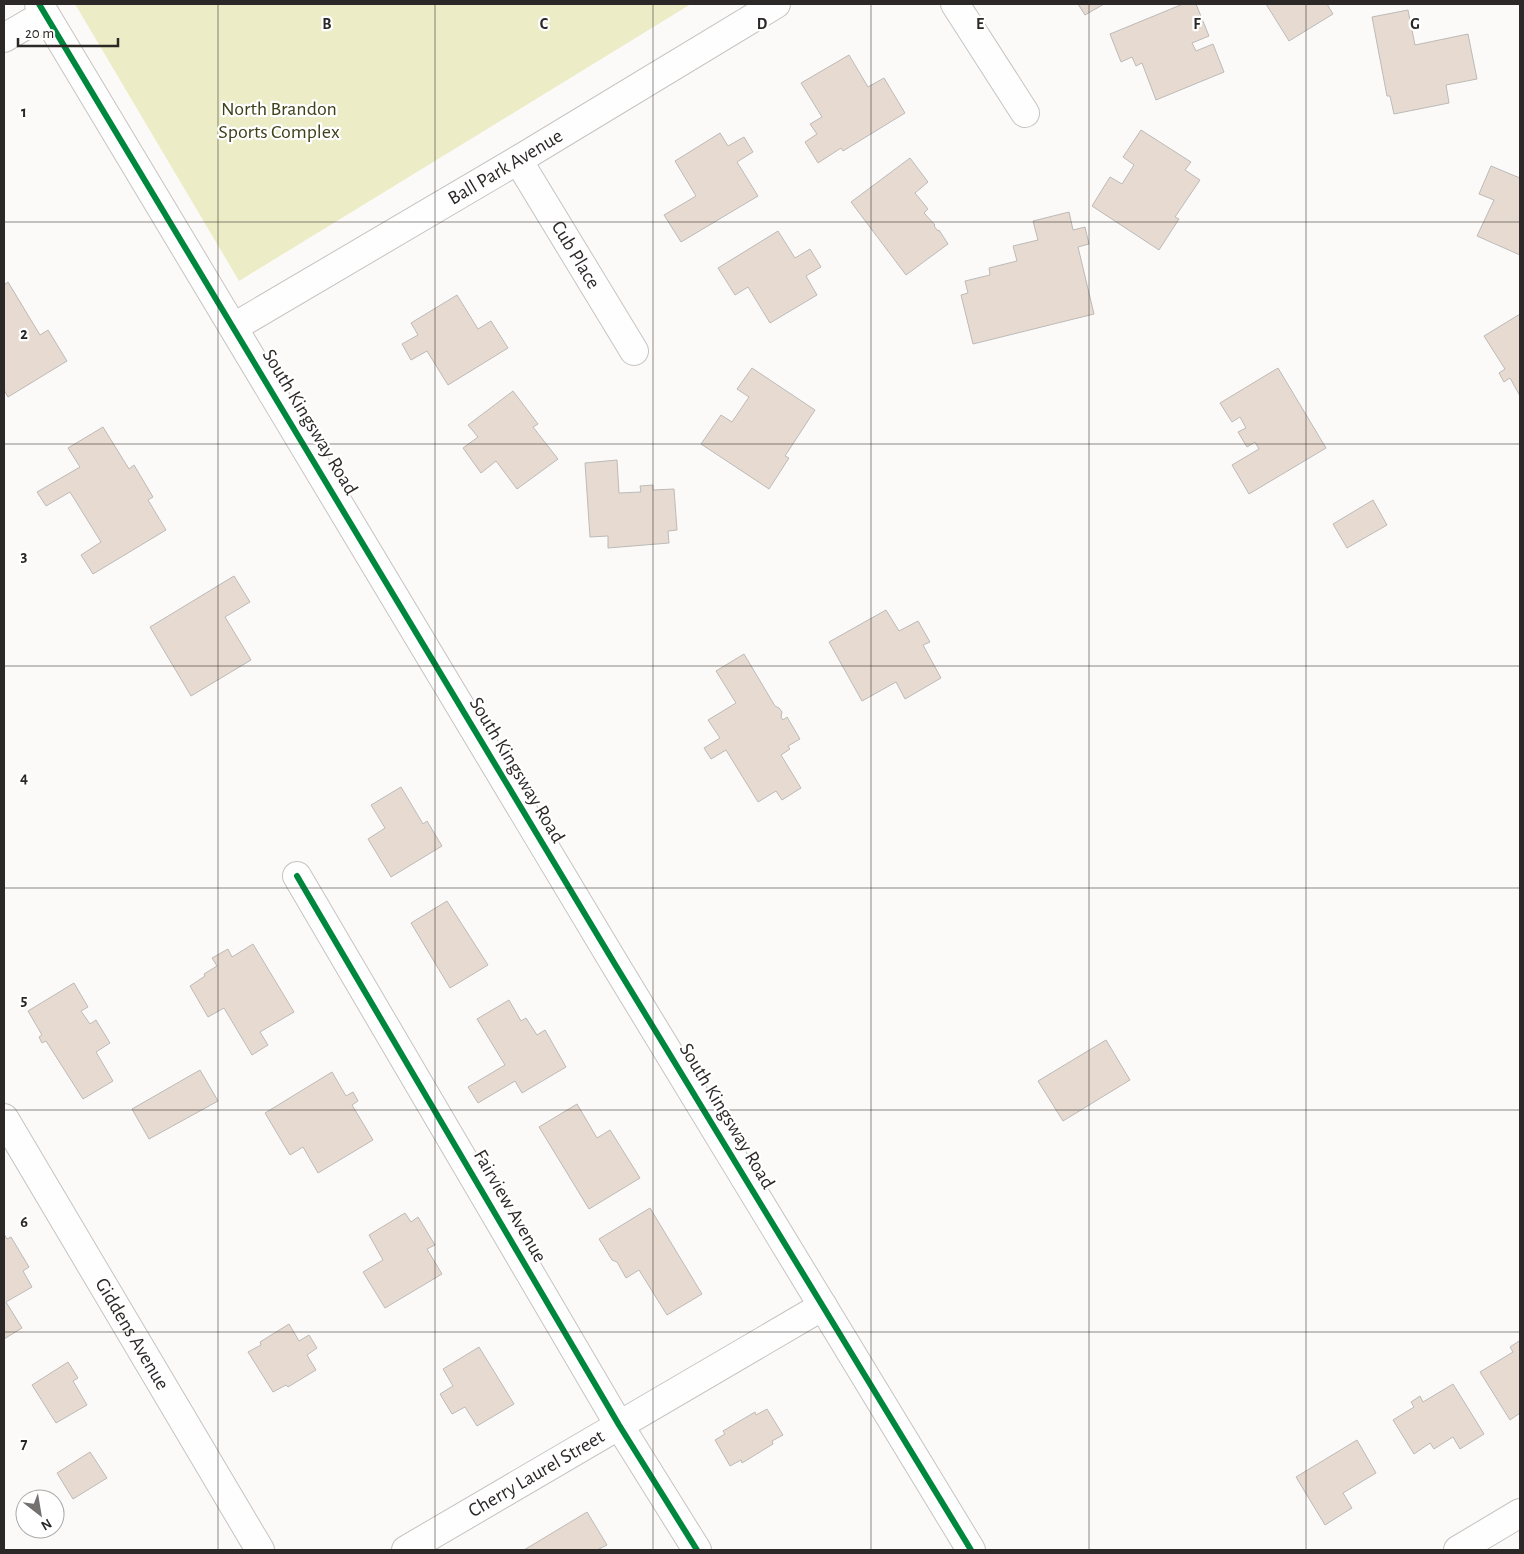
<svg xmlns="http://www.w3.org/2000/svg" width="1524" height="1554" viewBox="0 0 1524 1554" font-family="'Alegreya Sans',sans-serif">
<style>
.green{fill:#ececc7}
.building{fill:#e7dad0;stroke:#bcbab8}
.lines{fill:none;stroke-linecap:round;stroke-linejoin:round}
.minor-casing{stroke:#c6c4c2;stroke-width:30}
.minor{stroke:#fffefe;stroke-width:28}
.cycleway-casing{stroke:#fff;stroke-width:9}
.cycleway{stroke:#00873e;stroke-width:6}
.grid{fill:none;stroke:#2b2827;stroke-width:1;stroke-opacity:0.55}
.labels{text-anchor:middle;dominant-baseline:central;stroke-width:4.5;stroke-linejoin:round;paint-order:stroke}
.park-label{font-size:20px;fill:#404119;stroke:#fff}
.street-label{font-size:20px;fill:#2b2827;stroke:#fff}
.grid-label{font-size:16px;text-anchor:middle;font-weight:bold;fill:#2b2827;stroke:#fff;stroke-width:4.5;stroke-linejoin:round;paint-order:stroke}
</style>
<rect width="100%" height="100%" fill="#fcfaf8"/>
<path class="green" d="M75,4H691L239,281Z"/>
<g class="building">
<path d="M1078,4H1104L1085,15Z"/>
<path d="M1183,4H1196L1209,36L1192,43L1196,51L1213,44L1224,72L1156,100L1142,63L1136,66L1132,57L1121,62L1110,34Z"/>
<path d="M1266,4H1327L1333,14L1289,41Z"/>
<path d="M1408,10L1415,45L1468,34L1477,79L1446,85L1449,103L1394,114L1390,96H1387L1372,17Z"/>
<path d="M849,55L868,87L884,78L905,113L843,151L841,148L818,163L805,142L817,134L810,124L822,117L801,83Z"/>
<path d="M1141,130L1191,162L1185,170L1200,180L1175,217L1179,219L1159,250L1092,206L1110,177L1122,184L1134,165L1123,157Z"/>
<path d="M720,133L728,146L744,137L753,152L737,162L758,196L681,242L664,215L696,196L675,161Z"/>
<path d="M910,158L928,182L915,193L928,209L924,213L935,225L934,226L938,231L939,230L948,244L906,275L851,202Z"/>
<path d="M1491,166L1520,178V255L1477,236L1494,200L1479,194Z"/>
<path d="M1069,212L1073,230L1085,227L1089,244L1078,247L1094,314L973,344L961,295L968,293L965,281L990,275L989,268L1017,261L1013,246L1038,240L1033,221Z"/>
<path d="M778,231L795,258L810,249L821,267L806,276L817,295L770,323L748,287L735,295L718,268Z"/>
<path d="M8,282L40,335L48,330L67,361L8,397L4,390V285Z"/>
<path d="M457,295L478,329L491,321L508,348L448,385L427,351L411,360L402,344L418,335L411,323Z"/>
<path d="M1520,314V396L1510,378L1504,382L1499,373L1505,369L1484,336Z"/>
<path d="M752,368L815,410L785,456L789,458L769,489L701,444L721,415L732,422L749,397L737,389Z"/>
<path d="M1278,368L1326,448L1249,494L1232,465L1259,449L1255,442L1247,447L1238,432L1246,428L1240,417L1232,422L1220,403Z"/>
<path d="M513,391L538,424L533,427L558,459L517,489L496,461L481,473L463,448L478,437L468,425Z"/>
<path d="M103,427L129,469L134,465L153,497L148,500L166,530L93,574L81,555L101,542L70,492L46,506L37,492L80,467L68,448Z"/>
<path d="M617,460L619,493L641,492L640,486L653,485V490L674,489L677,530L668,531L669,543L608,548V536L590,537L585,463Z"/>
<path d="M1373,500L1387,525L1347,548L1333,524Z"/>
<path d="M234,576L250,602L225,617L251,660L191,696L150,627Z"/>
<path d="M886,610L899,631L918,621L930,642L923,645L941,678L905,699L896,682L862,701L829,642Z"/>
<path d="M744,654L775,706L779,708L782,712L781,717L783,720L787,717L800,739L788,746L790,749L781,755L801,788L782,800L776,791L758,802L726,750L711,759L704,748L720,738L708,720L736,703L716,671Z"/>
<path d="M401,787L423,824L427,821L442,846L391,877L368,839L385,828L371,805Z"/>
<path d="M447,901L488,965L450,988L411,923Z"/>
<path d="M253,944L294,1012L260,1032L268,1045L252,1055L224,1008L208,1017L190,986L205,976L204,974L217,966L212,958L228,949L232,957Z"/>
<path d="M74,983L88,1007L81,1011L90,1024L96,1020L110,1043L96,1052L113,1081L83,1099L46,1041L42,1043L39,1037L42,1035L28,1011Z"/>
<path d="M509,1000L521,1021L526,1018L537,1035L545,1030L566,1067L522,1093L515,1081L478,1103L468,1087L505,1065L477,1019Z"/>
<path d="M1106,1040L1130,1080L1063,1121L1038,1081Z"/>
<path d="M200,1070L218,1101L149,1139L132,1109Z"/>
<path d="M332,1072L346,1096L353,1092L358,1101L352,1105L373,1140L318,1173L303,1147L290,1155L265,1113Z"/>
<path d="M577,1104L597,1138L610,1130L640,1178L589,1209L539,1127Z"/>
<path d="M650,1208L702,1294L667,1315L639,1270L626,1278L617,1262L612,1260L599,1239Z"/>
<path d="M405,1213L411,1222L418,1217L435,1245L427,1249L442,1274L385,1308L363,1272L383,1260L369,1235Z"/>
<path d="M4,1234L7,1239L11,1237L29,1267L23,1271L32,1287L6,1302L22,1328L4,1339Z"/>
<path d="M289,1324L299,1341L309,1335L317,1348L307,1355L316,1370L288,1387L286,1385L273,1392L248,1352L261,1345L260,1342Z"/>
<path d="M1519,1341L1520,1343V1413L1510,1420L1480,1372L1513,1352L1510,1347Z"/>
<path d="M479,1347L514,1404L477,1426L465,1407L452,1414L440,1394L453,1386L443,1369Z"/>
<path d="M68,1362L78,1378L73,1381L87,1405L56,1423L32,1385Z"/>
<path d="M1453,1384L1484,1434L1460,1449L1453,1437L1434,1449L1430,1443L1414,1454L1393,1420L1414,1407L1411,1402L1420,1396L1423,1402Z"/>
<path d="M767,1409L783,1435L772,1441L773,1444L742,1463L741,1460L730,1466L715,1440L725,1434L723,1431L755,1412L756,1415Z"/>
<path d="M1357,1440L1376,1473L1343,1493L1352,1508L1325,1525L1296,1477Z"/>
<path d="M90,1452L107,1478L73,1499L57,1473Z"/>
<path d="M587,1512L607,1545L597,1550H524Z"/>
</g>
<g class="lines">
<g class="minor-casing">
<g id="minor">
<path d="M39,4L616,966L971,1550"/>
<path d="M955,4L1025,113"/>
<path d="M4,38L45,14"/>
<path id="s1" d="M518,160L634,351"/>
<path id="s2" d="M234,327L518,160L776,4"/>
<path d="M297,876L619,1425L697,1550"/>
<path id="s3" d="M4,1118L260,1550"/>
<path id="s4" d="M406,1550L823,1306"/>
<path d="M1458,1550L1520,1513"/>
</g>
</g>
<use href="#minor" class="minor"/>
<g class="cycleway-casing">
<g id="cycleway">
<path d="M39,4L616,966L971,1550"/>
<path d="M297,876L619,1425L697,1550"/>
</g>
</g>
<use href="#cycleway" class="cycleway"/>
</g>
<path class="grid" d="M218,4V1550M435,4V1550M653,4V1550M871,4V1550M1089,4V1550M1306,4V1550M4,222H1520M4,444H1520M4,666H1520M4,888H1520M4,1110H1520M4,1332H1520"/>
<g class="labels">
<g class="park-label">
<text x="279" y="109">North Brandon<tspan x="279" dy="23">Sports Complex</tspan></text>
</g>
<g class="street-label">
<text stroke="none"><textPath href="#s2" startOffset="315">Ball Park Avenue</textPath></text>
<text stroke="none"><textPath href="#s1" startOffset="111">Cub Place</textPath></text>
<text transform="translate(310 422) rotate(59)">South Kingsway Road</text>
<text transform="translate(517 770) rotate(59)">South Kingsway Road</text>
<text transform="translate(727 1116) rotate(59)">South Kingsway Road</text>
<text transform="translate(510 1206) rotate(60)">Fairview Avenue</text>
<text stroke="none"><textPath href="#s3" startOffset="251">Giddens Avenue</textPath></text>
<text stroke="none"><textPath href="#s4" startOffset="151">Cherry Laurel Street</textPath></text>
</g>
</g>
<g class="grid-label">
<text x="327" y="29">B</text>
<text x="544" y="29">C</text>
<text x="762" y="29">D</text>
<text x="980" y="29">E</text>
<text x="1197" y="29">F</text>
<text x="1415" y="29">G</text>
<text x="24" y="117">1</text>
<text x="24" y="339">2</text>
<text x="24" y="561">3</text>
<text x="24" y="783">4</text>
<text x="24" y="1005">5</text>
<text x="24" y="1227">6</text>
<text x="24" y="1449">7</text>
</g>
<rect width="1524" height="1554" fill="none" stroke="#2b2827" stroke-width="10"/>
<g transform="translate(40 1514) rotate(149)"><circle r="24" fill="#ffffff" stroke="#aaa9a9"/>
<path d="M0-4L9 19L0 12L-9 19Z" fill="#747270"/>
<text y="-8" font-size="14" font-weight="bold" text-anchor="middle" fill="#2b2827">N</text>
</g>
<path d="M18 38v8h100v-8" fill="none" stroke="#2b2827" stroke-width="2.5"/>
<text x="25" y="38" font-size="15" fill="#2b2827" stroke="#ffffff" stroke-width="4" paint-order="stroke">20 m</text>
</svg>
